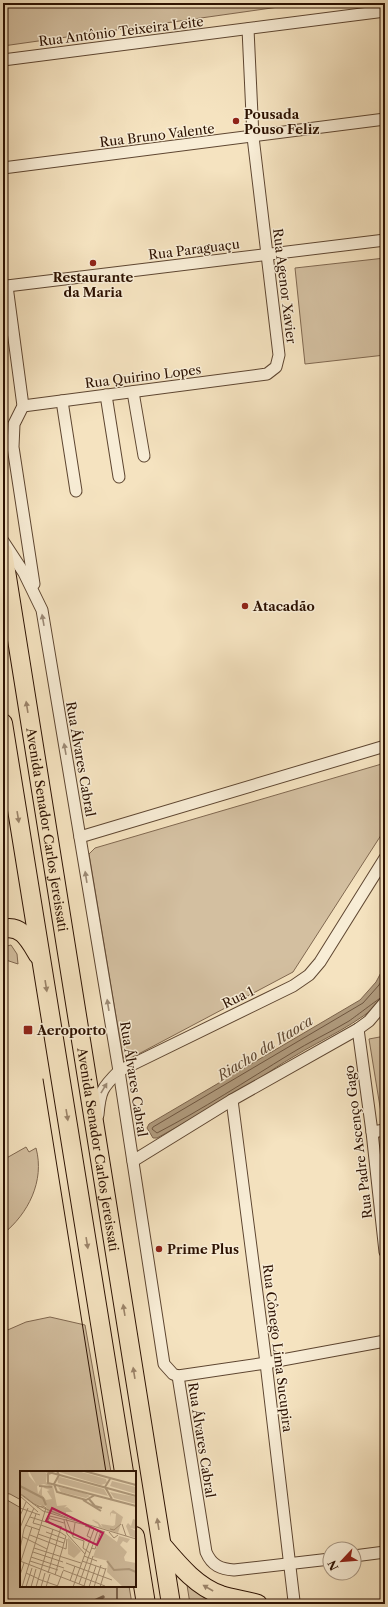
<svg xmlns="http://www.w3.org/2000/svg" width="388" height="1607" viewBox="0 0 388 1607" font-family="'Libre Caslon Text',serif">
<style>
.green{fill:#d3bfa0;stroke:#806850}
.water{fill:#b19c7f;stroke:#7c644d}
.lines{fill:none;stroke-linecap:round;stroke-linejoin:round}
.shore{stroke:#6e5640;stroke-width:1}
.stream{stroke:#7c644d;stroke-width:3.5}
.minor-casing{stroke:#5e4631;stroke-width:13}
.primary-casing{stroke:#2c1101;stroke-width:20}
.minor{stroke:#f8edd6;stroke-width:11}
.primary{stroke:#f5e3c0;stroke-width:18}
.tram{stroke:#2c1101;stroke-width:1}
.oneway{fill:#9c8a76}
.oneway2{fill:#9b846a}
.poi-dot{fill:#8f2418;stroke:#f8edd6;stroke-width:1.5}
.labels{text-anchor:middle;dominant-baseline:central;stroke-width:3;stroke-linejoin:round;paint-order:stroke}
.street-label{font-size:13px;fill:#2c1101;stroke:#f8edd6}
.poi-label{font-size:13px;font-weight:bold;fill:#2c1101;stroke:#f8edd6;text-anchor:start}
.water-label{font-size:14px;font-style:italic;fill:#614933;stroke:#f8edd6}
.inset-river{fill:none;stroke:#b19c7f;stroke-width:2}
.inset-road{fill:none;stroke:#a58f74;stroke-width:1}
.view{fill:#c2185b;fill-opacity:0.15;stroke:#c2185b;stroke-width:2}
.inset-edge{fill:none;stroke:#2c1101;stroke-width:2}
</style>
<rect width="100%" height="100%" fill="#f5e3c0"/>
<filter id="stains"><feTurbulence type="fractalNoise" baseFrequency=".005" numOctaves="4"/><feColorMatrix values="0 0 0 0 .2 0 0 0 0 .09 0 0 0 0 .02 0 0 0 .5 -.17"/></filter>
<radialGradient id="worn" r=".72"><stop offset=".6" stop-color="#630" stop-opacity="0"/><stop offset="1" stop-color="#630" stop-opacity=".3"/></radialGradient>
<g class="green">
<path d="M3,3H307L3,46Z"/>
<path d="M385,258V355L305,364L295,268Z"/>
<path d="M385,763V829L293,972L129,1059L123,1058L89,854L95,848Z"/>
<path d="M11,945L17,954L18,964L3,959V947Z"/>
<path d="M385,1036V1113H381L369,1039Z"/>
<path d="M26,1147L29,1152L36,1148C45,1181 28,1214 3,1234V1160Z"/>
<path d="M50,1317L85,1325L111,1472H21V1500L10,1494L3,1493V1332L26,1322Z"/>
<path d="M3,1499L7,1500L21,1508V1586H129L132,1604H3Z"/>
<path d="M187,1585L221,1604H190Z"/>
</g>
<path class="water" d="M385,965V998C359,1024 324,1038 293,1057C282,1063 271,1071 260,1078C226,1099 192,1119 157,1138H153L147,1128L149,1124L360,1000L376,982Z"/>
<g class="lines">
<path class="shore" d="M385,974L379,985L363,1003L153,1127L152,1129L157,1133C203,1109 246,1081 290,1054C309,1042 329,1033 349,1021C355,1017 382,996 385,995"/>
<path class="stream" d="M88,1604L103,1597"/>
<g class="minor-casing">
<g id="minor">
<path d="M3,60L385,11"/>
<path d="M3,168L385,119"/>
<path d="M3,285L7,286L385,240"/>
<path d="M7,286L23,406L14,424L13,447L34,584"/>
<path d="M133,392L144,456"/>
<path d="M106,395L119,477"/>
<path d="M62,401L76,491"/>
<path d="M23,406L267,374L276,367L279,355L253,137L248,29"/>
<path d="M3,541L24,573L42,610L119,1071L164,1364L173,1374L178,1376L266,1363L385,1341"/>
<path d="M80,837L385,746"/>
<path d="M358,1029L372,1132L385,1252"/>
<path d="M232,1100L266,1363L294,1601"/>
<path d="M98,1115C100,1091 102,1088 119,1071L293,986L309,975L320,962L385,858"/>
<path d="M372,1132L385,1130"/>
<path d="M133,1161L232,1100L358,1029L369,1021L385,1002"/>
<path d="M178,1376L206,1552C212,1566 221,1569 234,1570L330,1559"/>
<path d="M354,1556L385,1552"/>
</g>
</g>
<g class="primary-casing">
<g id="primary">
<path id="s1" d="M3,552L171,1604"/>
<path d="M3,723L124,1472"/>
<path d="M3,929C22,924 30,942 38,955"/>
<path d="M135,1536L146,1604"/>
<path d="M162,1545C179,1565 196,1586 221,1595C233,1599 246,1600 258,1604"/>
</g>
</g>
<use href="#minor" class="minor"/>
<use href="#primary" class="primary"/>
<g class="tram">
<path d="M43,1079L106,1472"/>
<path d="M117,1604V1586"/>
</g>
</g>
<defs><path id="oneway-solid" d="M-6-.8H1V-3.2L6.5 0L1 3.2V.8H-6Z"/></defs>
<g class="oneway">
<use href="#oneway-solid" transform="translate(43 620) rotate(-100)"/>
<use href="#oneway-solid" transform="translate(65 749) rotate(-100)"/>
<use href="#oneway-solid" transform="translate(86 877) rotate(-99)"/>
<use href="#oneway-solid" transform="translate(108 1005) rotate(-99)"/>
<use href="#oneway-solid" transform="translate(104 1088) rotate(-59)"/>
</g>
<g class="oneway2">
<use href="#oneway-solid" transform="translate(27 707) rotate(-99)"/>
<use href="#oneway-solid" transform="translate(18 817) rotate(81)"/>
<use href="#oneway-solid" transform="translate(46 986) rotate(81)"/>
<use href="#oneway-solid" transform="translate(67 1115) rotate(81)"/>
<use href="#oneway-solid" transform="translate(87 1243) rotate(81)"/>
<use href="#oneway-solid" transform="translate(124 1310) rotate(-99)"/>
<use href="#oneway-solid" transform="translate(134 1373) rotate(-99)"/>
<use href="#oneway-solid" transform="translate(158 1524) rotate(-99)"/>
<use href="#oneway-solid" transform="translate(208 1588) rotate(-150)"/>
</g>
<g class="poi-dot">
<circle cx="236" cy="121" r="4"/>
<circle cx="93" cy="263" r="4"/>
<circle cx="245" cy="606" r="4"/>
<rect x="23" y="1025" width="10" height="10" rx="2"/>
<circle cx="159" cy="1249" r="4"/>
</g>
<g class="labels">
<g class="street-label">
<text transform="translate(121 31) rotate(-7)">Rua Antônio Teixeira Leite</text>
<text transform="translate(157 135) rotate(-7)">Rua Bruno Valente</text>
<text transform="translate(194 249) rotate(-7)">Rua Paraguaçu</text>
<text transform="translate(285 286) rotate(83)">Rua Agenor Xavier</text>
<text transform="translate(143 376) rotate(-7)">Rua Quirino Lopes</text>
<text transform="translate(81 759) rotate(80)">Rua Álvares Cabral</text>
<text stroke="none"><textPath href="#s1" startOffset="281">Avenida Senador Carlos Jereissati</textPath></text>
<text transform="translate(238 997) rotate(-26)">Rua 1</text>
<text transform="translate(134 1079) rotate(81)">Rua Álvares Cabral</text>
<text transform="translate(358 1142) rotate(-97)">Rua Padre Ascenço Gago</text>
<text stroke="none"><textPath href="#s1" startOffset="605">Avenida Senador Carlos Jereissati</textPath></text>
<text transform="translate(278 1348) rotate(83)">Rua Cônego Lima Sucupira</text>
<text transform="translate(202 1440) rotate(81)">Rua Álvares Cabral</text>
</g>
<g class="poi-label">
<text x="244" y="114">Pousada<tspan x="244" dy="15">Pouso Feliz</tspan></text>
<text x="93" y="277" text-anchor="middle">Restaurante<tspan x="93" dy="15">da Maria</tspan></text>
<text x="253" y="606">Atacadão</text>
<text x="37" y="1030">Aeroporto</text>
<text x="167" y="1249">Prime Plus</text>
</g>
<g class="water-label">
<text transform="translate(265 1048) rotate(-32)">Riacho da Itaoca</text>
</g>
</g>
<g transform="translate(20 1471)">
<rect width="116" height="116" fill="#f5e3c0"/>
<path d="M0,0H8L9,5L16,13L9,0H24L27,3L26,11L33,15L37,35L47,34L44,37L47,36L53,41H46V45L41,41L40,44L27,41L26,35L13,33L0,21ZM24,13L32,16L25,15L24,17L30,19L27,20L32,28L26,29L22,24V15L18,23L17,15ZM58,0L86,8L87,12L81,14L39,1ZM40,6L84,18L88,25L38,12L37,7ZM92,10L116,16V23L90,15ZM38,16L64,22L70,25L66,27L41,21ZM90,21L116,26V33L94,27ZM93,39L103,46L98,62L79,56L78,53L71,50L76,52L72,49L77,48L73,49L78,51L83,57L81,53L93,55L95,54L96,43L91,42V46L90,42ZM113,48L116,49V58L110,57L116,60V67L110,65L106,55L108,52L111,55ZM82,60L97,71L99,65L110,68L107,72L103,70L100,74L107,81L104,86L105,90L116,92V116H103L87,101L88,90L73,86ZM48,66L61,80L54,87L48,83Z" fill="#d3bfa0" fill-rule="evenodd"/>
<path class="inset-river" d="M25,0L116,25M37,0L39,4L34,13L37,21L66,29L75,24M64,0L116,14M31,2L28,3V12L116,35M90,8L85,16L92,28M0,15L23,27L26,34M19,15L32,16M69,28L75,35L82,37M63,29L81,40M87,90L94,99L109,98L116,101"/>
<path class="inset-road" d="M0,22L14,33L48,47M0,23L23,40L116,68M0,25L18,41M0,37L20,44M16,43L13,52L20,54M0,45L6,31M10,46L42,56M28,47L44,52M46,48L53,66L64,70L63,77L70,82M44,49L47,63L65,83M27,52L30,45L66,54M102,53L106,65M5,54L20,59M21,54L40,61M65,55L85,61M0,57L8,37M70,57L67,65L71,67M90,58L94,59L101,53M26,61L45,68M89,61L94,67L98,64M18,63L44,72M10,64L46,78L47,68M53,65L55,52M3,66L27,78M14,77L61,92M71,77L75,78L81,60M0,78L4,58L14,37M13,81L43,91M64,85L77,90M11,86L44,97M0,90L67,116M1,90L12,56M10,90L38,99M62,90L85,98M46,92L92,109M43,99L85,115M6,102L19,108M28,102L41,56M0,104L4,92M35,104L46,65L40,61M18,108L38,115M50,110L55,95M59,113L78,59M64,115L73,85M2,116L26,37L23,35L17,36M6,116L12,97M11,116L16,98M16,116L33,58M21,116L25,102M26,116L30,103M37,116L43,100M53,116L74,58M69,116L76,95M74,116L81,94M80,116L86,97"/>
<path class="view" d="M32,37L83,62L77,74L26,50Z"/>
<rect width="116" height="116" class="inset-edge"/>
</g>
<rect width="388" height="1607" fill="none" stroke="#f5e3c0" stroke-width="16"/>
<rect x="4" y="4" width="380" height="1599" fill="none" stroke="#2c1101" stroke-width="2"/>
<rect x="8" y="8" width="372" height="1591" fill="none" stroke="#2c1101"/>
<g transform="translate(342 1561) rotate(244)"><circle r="19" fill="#f8edd6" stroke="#a69581"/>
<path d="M0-3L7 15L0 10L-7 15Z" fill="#8f2418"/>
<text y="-6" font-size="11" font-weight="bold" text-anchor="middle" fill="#2c1101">N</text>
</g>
<rect width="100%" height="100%" filter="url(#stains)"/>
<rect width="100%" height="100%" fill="url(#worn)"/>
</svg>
